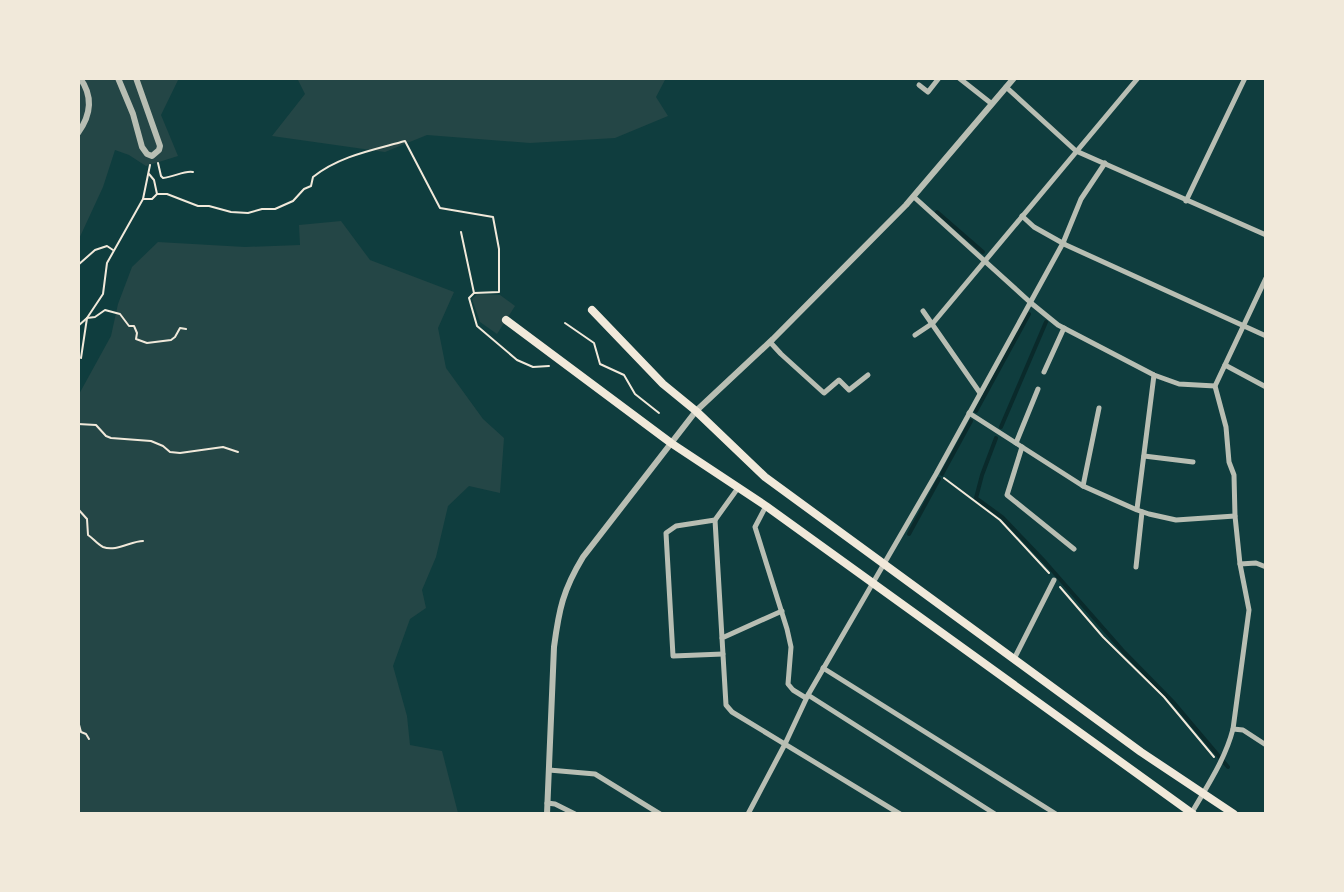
<svg xmlns="http://www.w3.org/2000/svg" width="1344" height="892" viewBox="0 0 1344 892" font-family="Helvetica,sans-serif">
<style>
.green{fill:#244646}
.lines{fill:none;stroke-linecap:round;stroke-linejoin:round}
.stream{stroke:#0a2a2b;stroke-width:4}
.path{stroke:#f1e9da;stroke-width:2}
.minor{stroke:#b8beb3;stroke-width:5}
.tertiary{stroke:#b8beb3;stroke-width:6}
.trunk{stroke:#f1e9da;stroke-width:8}
</style>
<rect width="100%" height="100%" fill="#0f3d3e"/>
<g class="green">
<path d="M78,78H179L161,115L178,156L146,166L129,155L115,150L103,187L78,241Z"/>
<path d="M297,78H666L656,97L668,116L615,138L530,143L427,135L385,152L272,136L305,94Z"/>
<path d="M341,221L370,260L454,292L438,328L446,368L483,419L504,438L500,493L469,486L448,506L436,557L422,590L426,608L410,619L393,666L407,716L410,745L442,751L458,813L78,814V396L111,336L118,304L132,267L158,242L245,247L300,245L299,225Z"/>
<path d="M477,294L500,295L515,306L497,334L480,322L472,299Z"/>
</g>
<g class="lines">
<g class="stream">
<path d="M937,212L983,252"/>
<path d="M976,411L1029,314"/>
<path d="M1001,427L1046,322"/>
<path d="M996,438L982,475L976,498L1002,517L1045,562L1124,652L1174,703L1228,767"/>
<path d="M942,474L971,421"/>
<path d="M909,534L939,479"/>
</g>
<g class="path">
<path d="M158,163L161,176L163,178C174,177 185,170 193,172"/>
<path d="M157,194H167L198,206H209L231,212L248,213L262,209H275L293,201L304,189L311,186L313,177C339,156 373,150 405,141L440,208L493,217L499,249V292L474,293"/>
<path d="M143,199H152L157,194L154,180L149,174"/>
<path d="M461,232L474,293L469,298L477,326L517,360L533,367L549,366"/>
<path d="M78,265L95,250L107,246L113,250"/>
<path d="M565,323L594,343L600,364L624,375L635,394L659,413"/>
<path d="M78,326L87,318L103,294L107,263L143,199L150,165"/>
<path d="M81,358L87,318L95,317L105,310L120,314L129,326H134L137,333L136,339L147,343L171,340L175,337L180,328L186,329"/>
<path d="M78,424L96,425L106,436L111,438L151,441L163,446L170,452L180,453L223,447L238,452"/>
<path d="M944,478L1000,520L1049,573"/>
<path d="M78,509L87,519L88,535C93,538 97,544 103,547C116,552 131,541 143,541"/>
<path d="M1060,587L1103,637L1164,697L1214,757"/>
<path d="M78,721L81,732L86,734L89,739"/>
</g>
<g class="minor">
<path d="M959,78L992,104"/>
<path d="M919,85L928,92L939,78"/>
<path d="M1006,87L1076,151L1266,235"/>
<path d="M914,197L1031,303L1058,325L1154,375L1179,384L1215,386"/>
<path d="M1186,201L1245,78"/>
<path d="M1022,216L1034,227L1066,245L1266,336"/>
<path d="M923,311L980,393"/>
<path d="M915,335L933,323L1138,78"/>
<path d="M770,342L781,354L824,393L839,380L849,390L868,375"/>
<path d="M1225,365L1266,387"/>
<path d="M1044,372L1064,328"/>
<path d="M969,413L1083,486L1137,510L1149,514L1176,520L1235,516"/>
<path d="M1016,443L1038,389"/>
<path d="M1022,447L1007,495L1074,549"/>
<path d="M1144,456L1193,462"/>
<path d="M1083,486L1099,408"/>
<path d="M766,506L755,527L787,629L791,647L788,684L793,690L806,698"/>
<path d="M1137,509L1154,375"/>
<path d="M715,520L722,638"/>
<path d="M1240,564L1256,563L1266,567"/>
<path d="M1136,567L1142,512"/>
<path d="M782,611L722,638L726,705L732,712L900,814"/>
<path d="M723,654L673,656L666,533L676,526L715,520L738,488"/>
<path d="M1014,659L1054,580"/>
<path d="M823,668L1056,814"/>
<path d="M808,695L995,814"/>
<path d="M1233,729L1243,730L1266,745"/>
<path d="M549,770L595,774L660,814"/>
<path d="M547,803L555,804L575,814"/>
<path d="M748,814L785,744L808,695L936,474L1063,243L1081,199L1105,163"/>
<path d="M1191,814C1207,786 1225,760 1233,729L1249,610L1240,564L1235,516L1234,475L1229,462L1226,427L1215,386L1266,278"/>
</g>
<g class="tertiary">
<path d="M118,78L133,114L142,147L147,154L152,156L159,150L160,146L136,78"/>
<path d="M78,133C91,115 93,96 80,78"/>
<path d="M547,814L554,647C559,609 563,590 583,557L696,411L773,339L906,205L1014,78"/>
</g>
<g class="trunk">
<path d="M592,310L663,384L696,411L765,477L1141,752L1234,814"/>
<path d="M506,320L671,443L766,506L1193,814"/>
</g>
</g>
<rect width="1344" height="892" fill="none" stroke="#f1e9da" stroke-width="160"/>
</svg>
